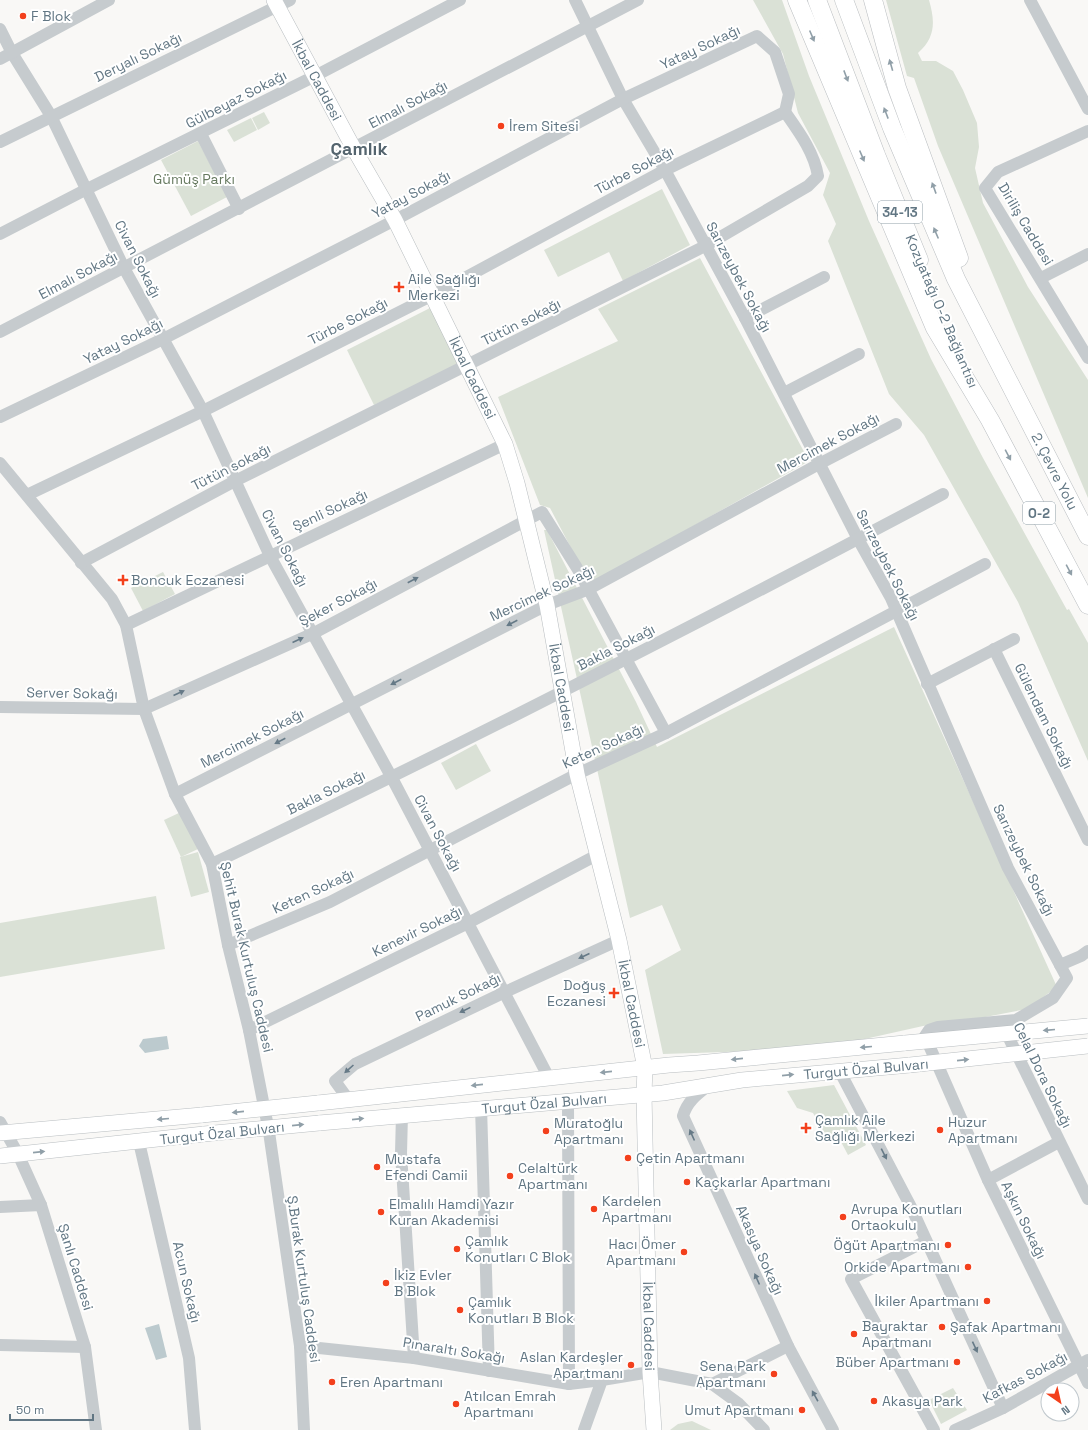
<svg xmlns="http://www.w3.org/2000/svg" width="1088" height="1430" viewBox="0 0 1088 1430" font-family="'Space Grotesk',sans-serif">
<style>
.green{fill:#dae1d6}
.water{fill:#bccace}
.lines{fill:none;stroke-linecap:round;stroke-linejoin:round}
.major-casing{stroke:#b9bec1;stroke-width:16}
.highway-casing{stroke:#babec1;stroke-width:19}
.minor{stroke:#c6cbce;stroke-width:12}
.major{stroke:#fff;stroke-width:15}
.highway{stroke:#fff;stroke-width:18}
.major-bridge-casing{stroke:#b9bec1;stroke-width:16;stroke-linecap:butt}
.major-bridge{stroke:#fff;stroke-width:15}
.oneway{fill:#909fa8}
.oneway2{fill:#667a87}
.poi-dot{fill:#f3401c;stroke:#fff;stroke-width:1.5}
.labels{text-anchor:middle;dominant-baseline:central;stroke-width:4;stroke-linejoin:round;paint-order:stroke}
.shield{fill:#fff;stroke:#909fa8;stroke-width:1}
.shield-label{font-size:13px;font-weight:bold;fill:#617683}
.poi-label{font-size:14px;fill:#617683;stroke:#fff;text-anchor:start}
.street-label{font-size:14px;fill:#617683;stroke:#fff}
.park-label{font-size:14px;fill:#677a60;stroke:#fff}
.district-label{font-size:18px;font-weight:bold;fill:#54646e;stroke:#fff}
</style>
<rect width="100%" height="100%" fill="#f9f8f6"/>
<g class="green">
<path d="M753,0H782L809,76L869,221L931,359L983,458L1067,610L1069,609L1088,643V761L1018,602L924,435L889,394L828,241L836,224L823,195L830,173L798,113L783,54Z"/>
<path d="M886,0H929C935,21 936,37 918,53L922,61H936L953,71L963,90L977,123L979,147L975,168L983,203L1028,287L1088,380V498L938,146L914,78L907,76Z"/>
<path d="M264,112L270,123L258,130L252,118Z"/>
<path d="M251,118L257,130L234,142L227,130Z"/>
<path d="M198,141L227,197L191,216L161,160Z"/>
<path d="M662,189L690,245L623,281L609,252L558,277L544,250Z"/>
<path d="M700,258L809,461L590,584L550,508L540,505L498,397L618,341L598,309Z"/>
<path d="M430,308L460,364L374,405L347,350Z"/>
<path d="M544,530H547L636,702L657,747L894,627L1057,987L1027,1009L975,1019L923,1026L820,1049L663,1054L645,970L681,950L662,905L630,918Z"/>
<path d="M163,572L175,594L143,611L131,588Z"/>
<path d="M476,744L491,771L456,790L441,763Z"/>
<path d="M181,812L198,849L181,857L164,820Z"/>
<path d="M198,852L209,892L191,897L180,857Z"/>
<path d="M156,896L165,949L0,977V923Z"/>
<path d="M834,1085L866,1145L848,1155L839,1138L833,1137L828,1139L813,1113L797,1108L787,1091Z"/>
<path d="M953,1388L967,1410L941,1424L929,1400Z"/>
<path d="M692,1421L711,1430H670L678,1424Z"/>
</g>
<g class="water">
<path d="M167,1036L169,1049L145,1053L139,1046L143,1039Z"/>
<path d="M159,1324L167,1357L156,1360L145,1328Z"/>
</g>
<g class="lines">
<g class="major-casing">
<g id="major">
<path id="s1" d="M274,0L354,149L395,220L505,444L517,483L547,605L577,774L619,940L645,1068L644,1094L650,1372L654,1430"/>
<path d="M318,1103L669,1065L698,1063L905,1043"/>
<path id="s2" d="M319,1123L663,1093L742,1080L910,1065"/>
<path d="M0,1133L202,1115"/>
<path d="M0,1156L204,1134"/>
</g>
</g>
<g class="highway-casing">
<g id="highway">
<path d="M797,0L935,328L990,420L1088,605"/>
<path d="M817,0L876,155L919,260"/>
<path id="s3" d="M844,0L892,128L956,279L1088,536"/>
<path d="M873,0L897,88L959,258"/>
</g>
</g>
<g class="minor">
<path d="M575,0L623,99L665,170L745,318L858,539L891,598L1008,868L1067,978L1053,998L1016,1020L938,1027L929,1030L925,1036L988,1180L1088,1383"/>
<path d="M1030,0L1088,109"/>
<path d="M0,29L12,53L51,116L124,268L203,411L270,556L392,778L549,1078"/>
<path d="M0,59L109,0"/>
<path d="M1088,131L998,172L985,188L1088,358"/>
<path d="M201,134L239,209"/>
<path d="M0,142L290,0"/>
<path d="M0,234L87,189L315,76L460,0"/>
<path d="M1041,278L1088,254"/>
<path d="M745,318L824,277"/>
<path d="M0,332L638,0"/>
<path d="M784,393L859,354"/>
<path d="M0,417L163,339L395,220L623,99L757,36L775,52L789,94L785,112"/>
<path d="M0,463L112,599L126,625L144,709L175,794L212,864L228,945L249,1030L269,1132L300,1346L304,1430"/>
<path d="M27,495L203,411L433,295L665,170L785,112"/>
<path d="M81,563L235,481L705,246L808,186L818,176C814,152 799,132 785,112"/>
<path d="M126,625L505,444"/>
<path d="M994,649L1088,840"/>
<path d="M927,684L1014,639"/>
<path d="M0,707L144,709L314,633L542,512L577,568L666,733"/>
<path d="M175,794L547,605L587,590L819,464L896,424"/>
<path d="M212,864C459,746 702,622 943,494"/>
<path d="M228,945L330,902L577,774L666,733L985,564"/>
<path d="M1060,965L1081,956L1088,951"/>
<path d="M1003,1026L1088,1199"/>
<path d="M249,1030L468,923L597,855"/>
<path d="M839,1070L911,1207L1003,1408"/>
<path d="M708,1086C696,1095 687,1102 683,1116L788,1346L833,1430"/>
<path d="M348,1099L335,1081L355,1064L505,992L619,940"/>
<path d="M568,1101L569,1384"/>
<path d="M481,1107L489,1371"/>
<path d="M402,1114L401,1153L414,1358"/>
<path d="M0,1122L18,1154L41,1205L85,1347L96,1430"/>
<path d="M139,1142L189,1358L195,1430"/>
<path d="M988,1180L1059,1142"/>
<path d="M0,1207L41,1205"/>
<path d="M926,1241L851,1279L934,1430"/>
<path d="M0,1345L85,1347"/>
<path d="M300,1346L414,1358L569,1384L602,1380"/>
<path d="M712,1384L788,1346"/>
<path d="M584,1430L602,1380L650,1372L712,1384L738,1403L764,1430"/>
<path d="M955,1430L1003,1408L1088,1360"/>
</g>
<use href="#major" class="major"/>
<use href="#highway" class="highway"/>
<g class="major-bridge-casing">
<g id="major-bridge">
<path d="M905,1043L1088,1026"/>
<path d="M910,1065L1088,1046"/>
<path d="M202,1115L318,1103"/>
<path d="M204,1134L319,1123"/>
</g>
</g>
<use href="#major-bridge" class="major-bridge"/>
</g>
<defs><path id="oneway-solid" d="M-6-.8H1V-3.2L6.5 0L1 3.2V.8H-6Z"/></defs>
<g class="oneway">
<use href="#oneway-solid" transform="translate(812 36) rotate(67)"/>
<use href="#oneway-solid" transform="translate(891 65) rotate(-106)"/>
<use href="#oneway-solid" transform="translate(846 76) rotate(69)"/>
<use href="#oneway-solid" transform="translate(886 113) rotate(-111)"/>
<use href="#oneway-solid" transform="translate(862 156) rotate(67)"/>
<use href="#oneway-solid" transform="translate(934 188) rotate(-110)"/>
<use href="#oneway-solid" transform="translate(936 233) rotate(-113)"/>
<use href="#oneway-solid" transform="translate(1008 455) rotate(62)"/>
<use href="#oneway-solid" transform="translate(1069 570) rotate(62)"/>
<use href="#oneway-solid" transform="translate(1049 1030) rotate(175)"/>
<use href="#oneway-solid" transform="translate(866 1047) rotate(175)"/>
<use href="#oneway-solid" transform="translate(737 1059) rotate(174)"/>
<use href="#oneway-solid" transform="translate(963 1060) rotate(-6)"/>
<use href="#oneway-solid" transform="translate(606 1072) rotate(174)"/>
<use href="#oneway-solid" transform="translate(788 1075) rotate(-6)"/>
<use href="#oneway-solid" transform="translate(477 1085) rotate(174)"/>
<use href="#oneway-solid" transform="translate(238 1112) rotate(174)"/>
<use href="#oneway-solid" transform="translate(163 1119) rotate(175)"/>
<use href="#oneway-solid" transform="translate(358 1119) rotate(-6)"/>
<use href="#oneway-solid" transform="translate(298 1125) rotate(-6)"/>
<use href="#oneway-solid" transform="translate(39 1152) rotate(-6)"/>
</g>
<g class="oneway2">
<use href="#oneway-solid" transform="translate(413 580) rotate(-28)"/>
<use href="#oneway-solid" transform="translate(512 623) rotate(153)"/>
<use href="#oneway-solid" transform="translate(298 640) rotate(-24)"/>
<use href="#oneway-solid" transform="translate(396 682) rotate(153)"/>
<use href="#oneway-solid" transform="translate(179 693) rotate(-24)"/>
<use href="#oneway-solid" transform="translate(280 741) rotate(153)"/>
<use href="#oneway-solid" transform="translate(584 956) rotate(156)"/>
<use href="#oneway-solid" transform="translate(465 1010) rotate(154)"/>
<use href="#oneway-solid" transform="translate(349 1069) rotate(138)"/>
<use href="#oneway-solid" transform="translate(692 1135) rotate(-114)"/>
<use href="#oneway-solid" transform="translate(884 1154) rotate(63)"/>
<use href="#oneway-solid" transform="translate(757 1279) rotate(-114)"/>
<use href="#oneway-solid" transform="translate(975 1347) rotate(65)"/>
<use href="#oneway-solid" transform="translate(815 1396) rotate(-119)"/>
</g>
<g class="poi-dot">
<circle cx="23" cy="16" r="4"/>
<circle cx="501" cy="126" r="4"/>
<path d="M397 281h4v4h4v4h-4v4h-4v-4h-4v-4h4z"/>
<path d="M121 574h4v4h4v4h-4v4h-4v-4h-4v-4h4z"/>
<path d="M612 987h4v4h4v4h-4v4h-4v-4h-4v-4h4z"/>
<path d="M804 1122h4v4h4v4h-4v4h-4v-4h-4v-4h4z"/>
<circle cx="940" cy="1130" r="4"/>
<circle cx="546" cy="1131" r="4"/>
<circle cx="628" cy="1158" r="4"/>
<circle cx="377" cy="1167" r="4"/>
<circle cx="510" cy="1176" r="4"/>
<circle cx="687" cy="1182" r="4"/>
<circle cx="594" cy="1209" r="4"/>
<circle cx="381" cy="1212" r="4"/>
<circle cx="843" cy="1217" r="4"/>
<circle cx="948" cy="1245" r="4"/>
<circle cx="457" cy="1249" r="4"/>
<circle cx="684" cy="1252" r="4"/>
<circle cx="968" cy="1267" r="4"/>
<circle cx="386" cy="1283" r="4"/>
<circle cx="987" cy="1301" r="4"/>
<circle cx="460" cy="1310" r="4"/>
<circle cx="942" cy="1327" r="4"/>
<circle cx="854" cy="1334" r="4"/>
<circle cx="957" cy="1362" r="4"/>
<circle cx="631" cy="1365" r="4"/>
<circle cx="774" cy="1374" r="4"/>
<circle cx="332" cy="1382" r="4"/>
<circle cx="874" cy="1401" r="4"/>
<circle cx="456" cy="1404" r="4"/>
<circle cx="802" cy="1410" r="4"/>
</g>
<g class="labels">
<g class="shield">
<rect x="878" y="201" width="44" height="22" rx="3"/>
<rect x="1023" y="502" width="32" height="22" rx="3"/>
</g>
<g class="shield-label">
<text x="900" y="212">34-13</text>
<text x="1039" y="513">O-2</text>
</g>
<g class="poi-label">
<text x="31" y="16">F Blok</text>
<text x="509" y="126">İrem Sitesi</text>
<text x="408" y="279">Aile Sağlığı<tspan x="408" dy="16">Merkezi</tspan></text>
<text x="131" y="580">Boncuk Eczanesi</text>
<text x="606" y="985" text-anchor="end">Doğuş<tspan x="606" dy="16">Eczanesi</tspan></text>
<text x="815" y="1120">Çamlık Aile<tspan x="815" dy="16">Sağlığı Merkezi</tspan></text>
<text x="948" y="1122">Huzur<tspan x="948" dy="16">Apartmanı</tspan></text>
<text x="554" y="1123">Muratoğlu<tspan x="554" dy="16">Apartmanı</tspan></text>
<text x="636" y="1158">Çetin Apartmanı</text>
<text x="385" y="1159">Mustafa<tspan x="385" dy="16">Efendi Camii</tspan></text>
<text x="518" y="1168">Celaltürk<tspan x="518" dy="16">Apartmanı</tspan></text>
<text x="695" y="1182">Kaçkarlar Apartmanı</text>
<text x="602" y="1201">Kardelen<tspan x="602" dy="16">Apartmanı</tspan></text>
<text x="389" y="1204">Elmalılı Hamdi Yazır<tspan x="389" dy="16">Kuran Akademisi</tspan></text>
<text x="851" y="1209">Avrupa Konutları<tspan x="851" dy="16">Ortaokulu</tspan></text>
<text x="465" y="1241">Çamlık<tspan x="465" dy="16">Konutları C Blok</tspan></text>
<text x="676" y="1244" text-anchor="end">Hacı Ömer<tspan x="676" dy="16">Apartmanı</tspan></text>
<text x="940" y="1245" text-anchor="end">Öğüt Apartmanı</text>
<text x="960" y="1267" text-anchor="end">Orkide Apartmanı</text>
<text x="394" y="1275">İkiz Evler<tspan x="394" dy="16">B Blok</tspan></text>
<text x="979" y="1301" text-anchor="end">İkiler Apartmanı</text>
<text x="468" y="1302">Çamlık<tspan x="468" dy="16">Konutları B Blok</tspan></text>
<text x="862" y="1326">Bayraktar<tspan x="862" dy="16">Apartmanı</tspan></text>
<text x="950" y="1327">Şafak Apartmanı</text>
<text x="623" y="1357" text-anchor="end">Aslan Kardeşler<tspan x="623" dy="16">Apartmanı</tspan></text>
<text x="949" y="1362" text-anchor="end">Büber Apartmanı</text>
<text x="766" y="1366" text-anchor="end">Sena Park<tspan x="766" dy="16">Apartmanı</tspan></text>
<text x="340" y="1382">Eren Apartmanı</text>
<text x="464" y="1396">Atılcan Emrah<tspan x="464" dy="16">Apartmanı</tspan></text>
<text x="882" y="1401">Akasya Park</text>
<text x="794" y="1410" text-anchor="end">Umut Apartmanı</text>
</g>
<g class="street-label">
<text transform="translate(700 47) rotate(-25)">Yatay Sokağı</text>
<text transform="translate(138 57) rotate(-26)">Deryalı Sokağı</text>
<text stroke="none"><textPath href="#s1" startOffset="91">İkbal Caddesi</textPath></text>
<text transform="translate(236 99) rotate(-27)">Gülbeyaz Sokağı</text>
<text transform="translate(408 104) rotate(-28)">Elmalı Sokağı</text>
<text transform="translate(634 170) rotate(-28)">Türbe Sokağı</text>
<text transform="translate(411 194) rotate(-28)">Yatay Sokağı</text>
<text transform="translate(1026 224) rotate(59)">Diriliş Caddesi</text>
<text transform="translate(138 259) rotate(63)">Civan Sokağı</text>
<text transform="translate(78 275) rotate(-28)">Elmalı Sokağı</text>
<text transform="translate(739 277) rotate(62)">Sarızeybek Sokağı</text>
<text transform="translate(942 311) rotate(67)">Kozyatağı O-2 Bağlantısı</text>
<text transform="translate(348 321) rotate(-27)">Türbe Sokağı</text>
<text transform="translate(521 322) rotate(-27)">Tütün sokağı</text>
<text transform="translate(123 341) rotate(-26)">Yatay Sokağı</text>
<text stroke="none"><textPath href="#s1" startOffset="427">İkbal Caddesi</textPath></text>
<text transform="translate(828 443) rotate(-28)">Mercimek Sokağı</text>
<text transform="translate(231 467) rotate(-27)">Tütün sokağı</text>
<text stroke="none"><textPath href="#s3" startOffset="517">2. Çevre Yolu</textPath></text>
<text transform="translate(330 510) rotate(-25)">Şenli Sokağı</text>
<text transform="translate(285 548) rotate(63)">Civan Sokağı</text>
<text transform="translate(888 565) rotate(63)">Sarızeybek Sokağı</text>
<text transform="translate(542 593) rotate(-25)">Mercimek Sokağı</text>
<text transform="translate(338 602) rotate(-28)">Şeker Sokağı</text>
<text transform="translate(616 647) rotate(-27)">Bakla Sokağı</text>
<text stroke="none"><textPath href="#s1" startOffset="751">İkbal Caddesi</textPath></text>
<text transform="translate(72 693) rotate(1)">Server Sokağı</text>
<text transform="translate(1044 716) rotate(64)">Gülendam Sokağı</text>
<text transform="translate(252 738) rotate(-27)">Mercimek Sokağı</text>
<text transform="translate(603 746) rotate(-25)">Keten Sokağı</text>
<text transform="translate(326 792) rotate(-26)">Bakla Sokağı</text>
<text transform="translate(438 833) rotate(62)">Civan Sokağı</text>
<text transform="translate(1024 860) rotate(64)">Sarızeybek Sokağı</text>
<text transform="translate(313 891) rotate(-25)">Keten Sokağı</text>
<text transform="translate(417 931) rotate(-26)">Kenevir Sokağı</text>
<text transform="translate(247 957) rotate(77)">Şehit Burak Kurtuluş Caddesi</text>
<text transform="translate(458 997) rotate(-26)">Pamuk Sokağı</text>
<text stroke="none"><textPath href="#s1" startOffset="1075">İkbal Caddesi</textPath></text>
<text transform="translate(866 1069) rotate(-5)">Turgut Özal Bulvarı</text>
<text transform="translate(1043 1075) rotate(64)">Celal Dora Sokağı</text>
<text stroke="none"><textPath href="#s2" startOffset="226">Turgut Özal Bulvarı</textPath></text>
<text transform="translate(222 1133) rotate(-6)">Turgut Özal Bulvarı</text>
<text transform="translate(1024 1220) rotate(64)">Aşkın Sokağı</text>
<text transform="translate(760 1250) rotate(66)">Akasya Sokağı</text>
<text transform="translate(76 1267) rotate(73)">Şanlı Caddesi</text>
<text transform="translate(304 1279) rotate(82)">Ş.Burak Kurtuluş Caddesi</text>
<text transform="translate(187 1282) rotate(77)">Acun Sokağı</text>
<text stroke="none"><textPath href="#s1" startOffset="1399">İkbal Caddesi</textPath></text>
<text transform="translate(454 1350) rotate(9)">Pınaraltı Sokağı</text>
<text transform="translate(1025 1377) rotate(-28)">Kafkas Sokağı</text>
</g>
<g class="park-label">
<text x="194" y="179">Gümüş Parkı</text>
</g>
<g class="district-label">
<text x="359" y="148">Çamlık</text>
</g>
</g>
<g transform="translate(1060 1402) rotate(146)"><circle r="19" fill="#ffffff" stroke="#c0c8cd"/>
<path d="M0-3L7 15L0 10L-7 15Z" fill="#f3401c"/>
<text y="-6" font-size="11" font-weight="bold" text-anchor="middle" fill="#617683">N</text>
</g>
<path d="M10 1414v6h83v-6" fill="none" stroke="#617683" stroke-width="2"/>
<text x="16" y="1414" font-size="12" fill="#617683" stroke="#ffffff" stroke-width="3" paint-order="stroke">50 m</text>
</svg>
